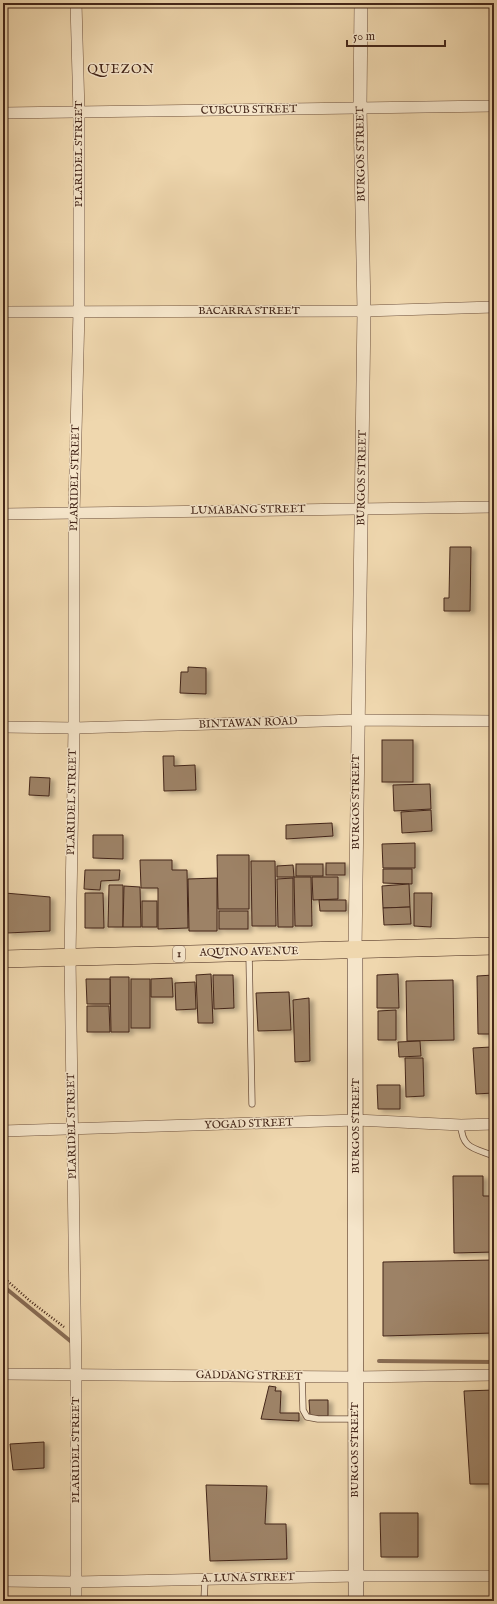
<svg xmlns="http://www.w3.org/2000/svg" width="497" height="1604" viewBox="0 0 497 1604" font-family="'IM FELL English',serif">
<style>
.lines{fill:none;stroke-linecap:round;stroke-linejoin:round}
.stream{stroke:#886c54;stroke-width:4}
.building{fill:#9d8266;stroke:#442619;filter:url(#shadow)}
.service-casing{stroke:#6f523e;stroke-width:7}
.minor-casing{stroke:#6f523e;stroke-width:12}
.tertiary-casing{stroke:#6f523e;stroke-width:14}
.secondary-casing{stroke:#442619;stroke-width:16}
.primary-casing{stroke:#442619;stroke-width:18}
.path{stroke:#442619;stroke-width:2.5;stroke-dasharray:1 2;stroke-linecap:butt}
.service{stroke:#f5e5ca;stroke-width:5.5}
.minor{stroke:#f5e5ca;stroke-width:11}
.tertiary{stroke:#f5e5ca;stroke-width:13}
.secondary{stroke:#f5e5ca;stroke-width:15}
.primary{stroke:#efd7ae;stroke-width:17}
.labels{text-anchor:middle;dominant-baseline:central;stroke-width:3;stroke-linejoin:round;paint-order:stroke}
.shield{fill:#f5e5ca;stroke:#795f4e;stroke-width:1}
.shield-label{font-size:10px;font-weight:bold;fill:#442619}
.street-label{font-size:11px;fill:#442619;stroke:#f5e5ca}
.quarter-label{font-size:13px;letter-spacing:1px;fill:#442619;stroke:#f5e5ca}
</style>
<defs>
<filter id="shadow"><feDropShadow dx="4.5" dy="2.5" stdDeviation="2" flood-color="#0004"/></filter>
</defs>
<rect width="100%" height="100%" fill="#efd7ae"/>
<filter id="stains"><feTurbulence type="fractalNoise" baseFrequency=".005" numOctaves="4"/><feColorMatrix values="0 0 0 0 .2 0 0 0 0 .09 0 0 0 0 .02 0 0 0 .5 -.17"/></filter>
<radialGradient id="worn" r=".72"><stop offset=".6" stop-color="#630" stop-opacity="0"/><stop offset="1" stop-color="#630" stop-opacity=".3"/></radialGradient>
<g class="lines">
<g class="stream">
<path d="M3,1286L74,1344"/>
<path d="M379,1361L494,1362"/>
</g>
</g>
<g class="building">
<path d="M450,547H471L470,611H444V598H449Z"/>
<path d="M188,667L206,668V694L180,693L181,672H188Z"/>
<rect x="382" y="740" width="31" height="42"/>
<path d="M163,756H174V766L195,765L196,790L164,791Z"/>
<path d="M30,777L50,778L49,796L29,795Z"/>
<path d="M430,784L431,809L394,811L393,785Z"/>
<path d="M431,810L432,831L402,833L401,812Z"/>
<path d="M332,823L333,836L286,839V825Z"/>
<path d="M93,835H123V859L93,858Z"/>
<path d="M415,843V868H383L382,844Z"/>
<path d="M217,855H249V909H218Z"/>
<path d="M140,860H172V870H187L188,928L158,929V888H141Z"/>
<path d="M251,861H275L276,926H252Z"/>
<rect x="326" y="863" width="19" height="12"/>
<rect x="296" y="864" width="27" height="12"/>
<path d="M293,865L294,877H277V866Z"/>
<path d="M383,869H412V884L383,883Z"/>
<path d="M85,870H120L119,880L101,881L100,890L84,889Z"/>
<path d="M294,877H311L312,926H295Z"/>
<path d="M312,877H338V899L313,900Z"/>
<path d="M217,878V931H189L188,879Z"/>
<path d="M293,878V927H278L277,879Z"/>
<path d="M409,884L410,907L383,908L382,886Z"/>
<path d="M109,885H123V927H108Z"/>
<path d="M124,886L140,887L141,927H123Z"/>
<path d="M5,893L50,897V931L7,933Z"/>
<path d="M85,893H103L104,928H85Z"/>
<path d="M414,893H432L431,927L414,926Z"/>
<path d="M319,900H346V911H320Z"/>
<rect x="142" y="901" width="15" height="26"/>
<path d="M410,907L411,924L384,925L383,908Z"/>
<rect x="219" y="911" width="29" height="18"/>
<path d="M211,974L213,1023H198L196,975Z"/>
<path d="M398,974L399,1008H377V975Z"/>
<path d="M213,975H233L234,1008L214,1009Z"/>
<path d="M494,975V1034H478L477,976Z"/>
<path d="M110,977H129V1032H111Z"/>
<path d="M172,978L173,997H151V979Z"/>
<path d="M86,979H110V1004H87Z"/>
<rect x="131" y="979" width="19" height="49"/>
<path d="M453,980L454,1040L407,1041L406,981Z"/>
<path d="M195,982L196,1009L176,1010L175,983Z"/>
<path d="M289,992L291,1030L258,1031L256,993Z"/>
<path d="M309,998L310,1061L295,1062L293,1000Z"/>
<path d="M87,1006H109L110,1032H87Z"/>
<path d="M396,1010V1040H378V1011Z"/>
<path d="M420,1041L421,1056L399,1057L398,1042Z"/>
<path d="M491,1047L493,1093L476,1094L473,1048Z"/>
<path d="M405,1058H423L424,1096L406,1097Z"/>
<path d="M377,1085H400V1109H378Z"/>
<path d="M453,1176H483V1196H494V1252L454,1253Z"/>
<path d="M494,1260V1333L383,1336V1262Z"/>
<path d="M269,1386L276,1387L275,1391H281L280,1413H299V1421L261,1419Z"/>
<path d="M494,1390V1484H470L464,1391Z"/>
<path d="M309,1400H328V1416H310Z"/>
<path d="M44,1442V1468L13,1470L10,1444Z"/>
<path d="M206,1485L267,1486L265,1524H286L287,1559L210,1561Z"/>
<path d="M380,1513H418V1557H381Z"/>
</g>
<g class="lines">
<g class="service-casing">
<g id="service">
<path d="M249,954L252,1104"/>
<path d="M461,1125C462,1149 474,1148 494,1156"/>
<path d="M302,1376L303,1410L307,1417L318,1419H355"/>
<path d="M204,1601L205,1579"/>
</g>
</g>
<g class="minor-casing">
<g id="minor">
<path d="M76,3L79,113V311L74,513V728L70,957L76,1374V1601"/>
<path d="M3,113L494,106"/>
<path d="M3,312L364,311L494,307"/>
<path d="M3,514L494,507"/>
<path d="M3,727L74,728L357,720L494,721"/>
<path d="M3,1131L356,1120L461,1125L494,1124"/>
<path d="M3,1374L355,1377L494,1375"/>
<path d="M3,1581L76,1582L356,1576H494"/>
</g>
</g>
<g class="tertiary-casing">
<path id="tertiary" d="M355,951L364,311L360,108L361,3"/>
</g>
<g class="secondary-casing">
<path id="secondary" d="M355,951L356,1601"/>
</g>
<g class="primary-casing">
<path id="primary" d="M3,959L494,946"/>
</g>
<path class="path" d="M3,1277L30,1301L64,1327"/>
<use href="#service" class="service"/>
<use href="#minor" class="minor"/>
<use href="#tertiary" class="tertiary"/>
<use href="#secondary" class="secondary"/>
<use href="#primary" class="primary"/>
</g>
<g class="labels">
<rect class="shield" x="173" y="946" width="12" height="16" rx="3"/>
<g class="shield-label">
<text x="179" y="954">1</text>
</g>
<g class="street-label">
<text transform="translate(249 110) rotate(-1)">CUBCUB STREET</text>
<text transform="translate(79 154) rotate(-90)">PLARIDEL STREET</text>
<text transform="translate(361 154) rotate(-91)">BURGOS STREET</text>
<text x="249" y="311">BACARRA STREET</text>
<text transform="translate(75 478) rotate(-89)">PLARIDEL STREET</text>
<text transform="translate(362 478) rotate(-89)">BURGOS STREET</text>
<text transform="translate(248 510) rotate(-1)">LUMABANG STREET</text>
<text transform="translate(248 723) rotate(-2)">BINTAWAN ROAD</text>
<text transform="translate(72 802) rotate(-89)">PLARIDEL STREET</text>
<text transform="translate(356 802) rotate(-90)">BURGOS STREET</text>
<text transform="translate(249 952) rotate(-1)">AQUINO AVENUE</text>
<text transform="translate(249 1124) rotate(-2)">YOGAD STREET</text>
<text transform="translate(72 1126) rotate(-91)">PLARIDEL STREET</text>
<text transform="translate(356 1126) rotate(-90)">BURGOS STREET</text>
<text transform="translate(249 1376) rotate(1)">GADDANG STREET</text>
<text transform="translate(76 1450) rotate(-90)">PLARIDEL STREET</text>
<text transform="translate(355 1450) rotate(-90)">BURGOS STREET</text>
<text transform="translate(248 1578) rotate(-1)">A. LUNA STREET</text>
</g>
<g class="quarter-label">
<text x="121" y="69">QUEZON</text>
</g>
</g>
<rect width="497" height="1604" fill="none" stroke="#efd7ae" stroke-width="16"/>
<rect x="4" y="4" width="489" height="1596" fill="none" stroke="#442619" stroke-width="2"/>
<rect x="8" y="8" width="481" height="1588" fill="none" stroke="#442619"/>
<path d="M347 40v6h98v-6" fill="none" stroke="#442619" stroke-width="2"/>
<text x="353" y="40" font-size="12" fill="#442619" stroke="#f5e5ca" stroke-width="3" paint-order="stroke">50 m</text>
<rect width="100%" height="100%" filter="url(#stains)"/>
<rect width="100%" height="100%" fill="url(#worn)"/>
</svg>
